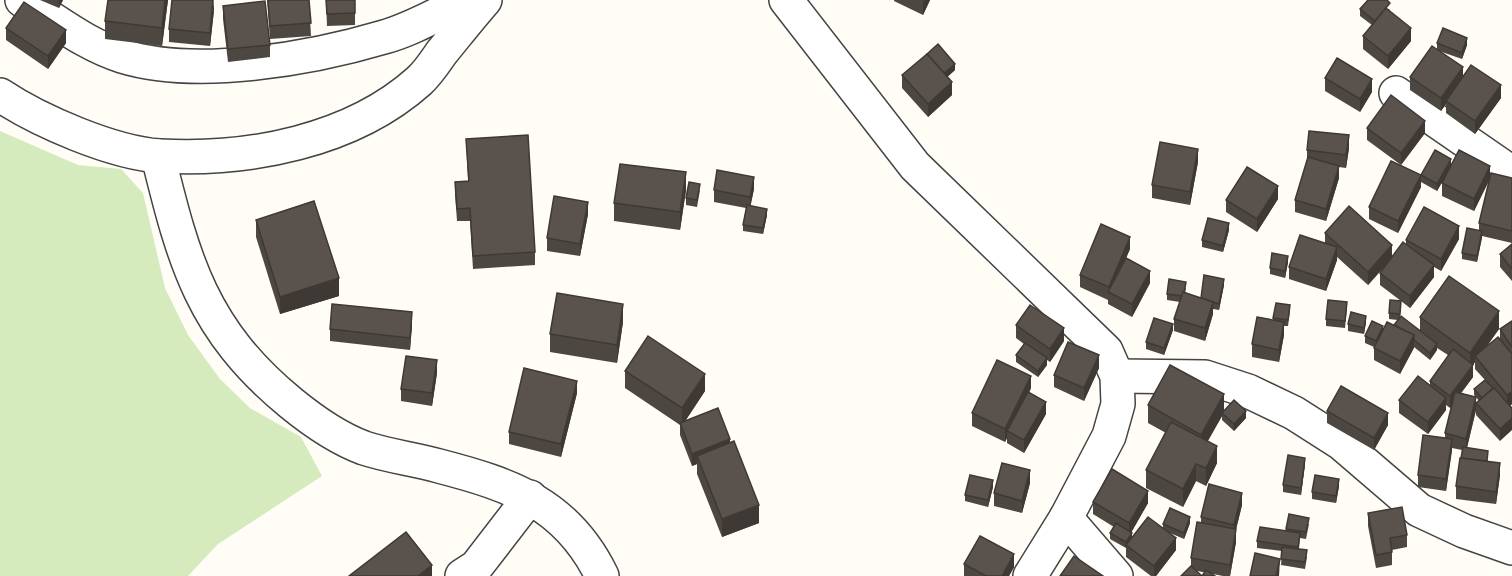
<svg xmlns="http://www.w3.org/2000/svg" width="1512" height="576" viewBox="0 0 1512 576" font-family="'Times New Roman',serif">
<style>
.green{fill:#d5ebbd}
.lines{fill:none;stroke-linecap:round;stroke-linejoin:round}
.minor-casing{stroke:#444;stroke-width:36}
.minor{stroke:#fff;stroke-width:33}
.wall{fill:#4d4742;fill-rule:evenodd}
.shaded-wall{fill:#3f3936}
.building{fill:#5a524d;stroke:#3f3936;stroke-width:1.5}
</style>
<rect width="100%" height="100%" fill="#fffdf5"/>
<path class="green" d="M0,131L78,165L121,169L143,193L165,288L188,335L220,379L250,408L301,437L322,476L218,544L188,576H0Z"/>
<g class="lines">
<g class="minor-casing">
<g id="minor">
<path d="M22,0C56,20 84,44 122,56C196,79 310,59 384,37C413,29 439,13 467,0"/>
<path d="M786,0L915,166L1106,351L1117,376L1118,404L1109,436L1066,518L1030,576"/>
<path d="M1396,93L1512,173"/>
<path d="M0,95C39,121 113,153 160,156C249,161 352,141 419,81C428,73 435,62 442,52C456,35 470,17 485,0"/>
<path d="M158,156C184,262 202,330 291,403C313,421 337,438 364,448C388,456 414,459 439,466C512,485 567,504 602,576"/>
<path d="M1117,376L1205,377L1248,391L1294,413L1341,443L1419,510L1464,531L1512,548"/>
<path d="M1066,518L1116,576"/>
<path d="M462,576L476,567L530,497"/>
</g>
</g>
<use href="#minor" class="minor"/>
</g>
<g class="wall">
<path d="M40,0H63L59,8Z"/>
<path d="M108,0H168L162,46L105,39V21Z"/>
<path d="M267,0H309L311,36L270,39Z"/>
<path d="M326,0H355V25L327,26Z"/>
<path d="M894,0H930L923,15L894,1Z"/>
<path d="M223,6L270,45V57L228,62L223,19Z"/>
<path d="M1360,9H1390L1389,10L1411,41L1388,69L1363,49V36L1372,25L1360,16Z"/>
<path d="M214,10L210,46L169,42V29Z"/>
<path d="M6,28L66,43L48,69L6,40Z"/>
<path d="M1437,43L1467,45L1462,59L1439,51L1463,76L1501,98L1475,134L1446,113V104L1441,111L1410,90V77L1437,49Z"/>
<path d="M955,70L947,77L952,95L928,117L902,88V75Z"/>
<path d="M1325,78L1372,92L1360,112L1325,91Z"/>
<path d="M1367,128L1425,133L1401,165L1367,140Z"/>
<path d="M466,139L535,252V265L473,269L470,221H457L455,194V182L468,181Z"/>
<path d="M1349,148L1346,168L1339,167V178L1326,221L1295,212V200L1307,160V150Z"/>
<path d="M1198,162L1190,205L1152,198V185Z"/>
<path d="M1451,165L1490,178H1512V243L1482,236L1477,262L1462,259V253L1479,231V223L1490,179L1474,211L1442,196V183L1448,172L1437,191L1421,182V187L1398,233L1369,219V207L1421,175Z"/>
<path d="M754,189L750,206L767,215L763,234L743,231V225L746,208L714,202V190Z"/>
<path d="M686,190L680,230L614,221V203Z"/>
<path d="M700,190L697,207L686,205V198Z"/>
<path d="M1278,199L1257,232L1226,212V200Z"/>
<path d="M588,214L580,256L547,251V238Z"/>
<path d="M256,220L339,296L280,314L256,237Z"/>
<path d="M1229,230L1223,252L1202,247V240Z"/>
<path d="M1325,233L1392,256L1406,244V240L1459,239L1441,271L1434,267V277L1410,308L1401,301L1400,317L1420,330V317L1499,329L1485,348L1500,339V329L1512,321V404L1510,406L1500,441L1476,415V403L1479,401L1476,397V410L1467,448L1488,461L1500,475L1496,504L1456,499V486L1462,450L1452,448L1446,491L1418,487V475L1445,438V433L1452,406L1450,408L1446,405V410L1428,434L1399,413V400L1430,385V381L1448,355L1437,348V350L1430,360L1414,347L1400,374L1374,360V347L1365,343V336L1394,325L1398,320L1389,319V313L1401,301L1380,285V273L1384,267L1368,285L1337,257V260L1326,291L1289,279V267L1325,243ZM1475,362V369L1485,380L1474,389V395L1476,397L1461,393L1473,377V365Z"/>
<path d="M1512,244V281L1500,267V254Z"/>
<path d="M1130,249L1126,258L1150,283L1132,317L1108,304V300L1080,287V275Z"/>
<path d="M1288,262L1285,278L1270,274V268Z"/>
<path d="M1224,285L1219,310L1213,309V314L1205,341L1174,331V319L1180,302L1167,300V294L1186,288L1185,293L1201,298Z"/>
<path d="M1347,308L1345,328L1326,326V319Z"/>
<path d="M1290,311L1288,326H1284V335L1279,362L1252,357V344L1273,320V318Z"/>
<path d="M623,322L617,363L550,352V334Z"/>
<path d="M1366,322L1364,334L1348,331V324Z"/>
<path d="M412,325L410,350L330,341V329Z"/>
<path d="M1016,325L1064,341L1050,362L1047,360V365L1038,377L1016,362V355L1024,344L1016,338Z"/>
<path d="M1173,330L1164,355L1146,349V342Z"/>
<path d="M1099,368L1084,401L1054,387V375Z"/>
<path d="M625,371L705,391L685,421L730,443L759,523L722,537L697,474V464L692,466L680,435V425L625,388Z"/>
<path d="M437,373L432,406L401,401V389Z"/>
<path d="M1031,388L1029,393L1046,414L1024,453L1007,443V438L1005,442L972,426V413Z"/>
<path d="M577,393L561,457L509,444V432Z"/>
<path d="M1148,405L1224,411L1246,418L1234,431L1222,420V416L1208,441L1217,463L1206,486L1196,481L1183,507L1146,488V470L1166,433L1148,423Z"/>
<path d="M1327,411L1388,425L1374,450L1327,423Z"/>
<path d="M1305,464L1301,495L1283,492V485Z"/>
<path d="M1030,483L1022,513L994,506V493Z"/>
<path d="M1339,486L1336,503L1312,499V492Z"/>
<path d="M993,487L988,507L965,501V495Z"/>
<path d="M1093,502L1148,503L1131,533L1132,538L1163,528V524L1190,523L1184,539L1170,533L1176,550L1156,576H1151L1126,557V548L1110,539V533L1114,527L1093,514Z"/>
<path d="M1242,505L1236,529V542L1230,576H1223L1197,571L1191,566V558L1201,522V517Z"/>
<path d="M1368,513L1407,535V547L1392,550V565L1376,568L1368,526Z"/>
<path d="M1309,524L1306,539L1300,538L1299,549L1307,557L1305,569L1281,565L1282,551L1257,548V541L1286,531V529Z"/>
<path d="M964,564L1014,567L1009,576H964Z"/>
</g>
<g class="shaded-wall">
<path d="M59,0H63L59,8Z"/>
<path d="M165,0H168L162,46V28Z"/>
<path d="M214,0V10L210,46V33Z"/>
<path d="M924,0H930L923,15V3Z"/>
<path d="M1411,28V41L1388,69V56Z"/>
<path d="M66,30V43L48,69V56Z"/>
<path d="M1467,38V45L1462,59V53Z"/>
<path d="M955,64V70L944,80V73Z"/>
<path d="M1463,67V79L1446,101V104L1441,111V98Z"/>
<path d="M1372,79V92L1360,112V99Z"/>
<path d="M952,82V95L928,117V104Z"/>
<path d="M1501,85V98L1475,134V121Z"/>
<path d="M1425,121V133L1401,165V153Z"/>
<path d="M1349,135V148L1346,168V155Z"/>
<path d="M1198,149V162L1190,205V192Z"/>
<path d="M1451,159V166L1437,191V184Z"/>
<path d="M1339,166V178L1326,221V209Z"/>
<path d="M1490,166V178L1474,211V199Z"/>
<path d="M686,172V190L680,230V212Z"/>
<path d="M1421,175V187L1398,233V221Z"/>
<path d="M754,177V189L750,209V197Z"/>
<path d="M1278,186V199L1257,232V219Z"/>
<path d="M588,202V214L580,256V244Z"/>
<path d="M767,209V215L763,234V228Z"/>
<path d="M1229,223V230L1223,252V246Z"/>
<path d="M1459,226V239L1441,271V259Z"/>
<path d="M1482,231V238L1477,262V256Z"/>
<path d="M1130,237V249L1111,293L1109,292V287Z"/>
<path d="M1392,245V258L1368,285V272Z"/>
<path d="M1337,247V260L1326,291V279Z"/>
<path d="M1288,256V262L1285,278V271Z"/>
<path d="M1434,265V277L1410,308V296Z"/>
<path d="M1150,271V283L1132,317V304Z"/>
<path d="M339,278V296L280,314V297Z"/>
<path d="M1224,279V285L1219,310V304Z"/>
<path d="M1213,302V314L1205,341V328Z"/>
<path d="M623,304V322L617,363V345Z"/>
<path d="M1499,311V329L1478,359L1475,356V362L1473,365V377L1450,408V396L1470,370V353Z"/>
<path d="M412,312V325L410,350V338Z"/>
<path d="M1366,316V322L1364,334V328Z"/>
<path d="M1284,322V335L1279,362V350Z"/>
<path d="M1173,324V330L1164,355V348Z"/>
<path d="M1383,326V332L1376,347V341Z"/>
<path d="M1064,328V341L1050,362V349Z"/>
<path d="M1414,335V348L1400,374V361Z"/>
<path d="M1437,344V350L1430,360V353Z"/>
<path d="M1099,355V368L1084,401V388Z"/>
<path d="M1047,358V365L1038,377V371Z"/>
<path d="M437,360V373L432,406V393Z"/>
<path d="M705,374V391L682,426V408Z"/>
<path d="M1031,376V388L1010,432L1007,431V438L1005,442V429Z"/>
<path d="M577,381V393L561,457V444Z"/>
<path d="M1512,392V404L1507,408V395Z"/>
<path d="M1224,394V412L1222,413V416L1201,452V435Z"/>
<path d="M1476,397V410L1466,451V439Z"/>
<path d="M1446,398V410L1428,434V422Z"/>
<path d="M1046,402V414L1024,453V440Z"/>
<path d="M1246,411V418L1234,431V424Z"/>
<path d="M1388,413V425L1374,450V438Z"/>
<path d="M1512,418V430L1500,441V429Z"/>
<path d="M730,439V452L697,456V464L692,466V454Z"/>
<path d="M1452,439V451L1446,491V479Z"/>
<path d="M1217,446V463L1206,486V468Z"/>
<path d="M1305,458V464L1301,495V488Z"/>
<path d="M1500,463V475L1496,504V492Z"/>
<path d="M1196,464V481L1183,507V489Z"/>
<path d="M1030,470V483L1022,513V501Z"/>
<path d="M1339,479V486L1336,503V496Z"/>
<path d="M993,480V487L988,507V500Z"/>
<path d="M1148,491V503L1129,536V523Z"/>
<path d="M1242,493V505L1234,538V525Z"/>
<path d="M759,505V523L722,537V519Z"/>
<path d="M1190,517V523L1184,539V533Z"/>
<path d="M1236,529V542L1230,576V565Z"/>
<path d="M1132,533V539L1126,545V549V542Z"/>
<path d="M1176,538V550L1156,576H1154V566Z"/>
<path d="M1014,554V567L1009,576H1002Z"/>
<path d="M1280,559L1279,576H1276Z"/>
<path d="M432,565V576H418Z"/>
</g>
<g class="building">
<path d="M108,0H165L162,28L105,21Z"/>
<path d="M172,0H213L210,33L169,29Z"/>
<path d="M268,0H309L311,23L270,26Z"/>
<path d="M326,0H355V13L327,14Z"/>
<path d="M1368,0H1387L1390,3L1375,21L1360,9Z"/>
<path d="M265,1L270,45L228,49L223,6Z"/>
<path d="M24,2L66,30L48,56L6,28Z"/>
<path d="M1386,8L1411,28L1388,56L1363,36Z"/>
<path d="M1443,28L1467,38L1462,53L1437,43Z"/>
<path d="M938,44L955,64L944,73L927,54Z"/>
<path d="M1432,46L1463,67L1441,98L1410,77Z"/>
<path d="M927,54L952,82L928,104L902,75Z"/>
<path d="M1337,58L1372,79L1360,99L1325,78Z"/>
<path d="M1471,65L1501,85L1475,121L1446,101Z"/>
<path d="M1391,95L1425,121L1401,153L1367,128Z"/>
<path d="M1309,131L1349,135L1346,155L1307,150Z"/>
<path d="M528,135L535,252L473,256L470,208L457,209L455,182L469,181L466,139Z"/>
<path d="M1160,142L1198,149L1190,192L1152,185Z"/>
<path d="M1435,150L1451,159L1437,184L1421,175Z"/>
<path d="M1459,150L1490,166L1474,199L1442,183Z"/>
<path d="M1308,157L1339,166L1326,209L1295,200Z"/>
<path d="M1391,161L1421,175L1398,221L1369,207Z"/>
<path d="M620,164L686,172L680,212L614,203Z"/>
<path d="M1247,167L1278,186L1257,219L1226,200Z"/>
<path d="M717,170L754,177L750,197L714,190Z"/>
<path d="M1491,173L1512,178V231L1479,223Z"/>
<path d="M689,182L700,184L697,200L686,198Z"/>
<path d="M554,196L588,202L580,244L547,238Z"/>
<path d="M314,201L339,278L280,297L256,220Z"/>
<path d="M747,205L767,209L763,228L743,225Z"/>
<path d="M1349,206L1392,245L1368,272L1325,233Z"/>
<path d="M1424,207L1459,226L1441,259L1406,240Z"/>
<path d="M1208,218L1229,223L1223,246L1202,240Z"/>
<path d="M1101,224L1130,237L1109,287L1080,275Z"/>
<path d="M1467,228L1482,231L1477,256L1462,253Z"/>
<path d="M1300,235L1337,247L1326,279L1289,267Z"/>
<path d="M1403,242L1434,265L1410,296L1380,273Z"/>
<path d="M1512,244V269L1500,254Z"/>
<path d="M1272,253L1288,256L1285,271L1270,268Z"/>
<path d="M1126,258L1150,271L1132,304L1108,292Z"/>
<path d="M1204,275L1224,279L1219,304L1201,298Z"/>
<path d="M1449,276L1499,311L1470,353L1420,317Z"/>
<path d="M1169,279L1186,282L1184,293L1183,292L1182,296L1167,294Z"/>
<path d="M1183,292L1213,302L1205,328L1174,319Z"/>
<path d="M557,293L623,304L617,345L550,334Z"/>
<path d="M1328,300L1347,302L1345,321L1326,319Z"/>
<path d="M1390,300L1401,301L1400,314L1389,313Z"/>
<path d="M1276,303L1290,305L1288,320L1273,318Z"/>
<path d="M332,304L412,312L410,338L330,329Z"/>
<path d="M1030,305L1064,328L1050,349L1016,325Z"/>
<path d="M1351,312L1366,316L1364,328L1348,324Z"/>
<path d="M1401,316L1437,344L1430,353L1414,340V335L1394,325Z"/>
<path d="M1257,317L1284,322L1279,350L1252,344Z"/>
<path d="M1154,318L1173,324L1164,348L1146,342Z"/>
<path d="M1372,321L1383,326L1376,341L1365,336Z"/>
<path d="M1512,321V347L1500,329Z"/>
<path d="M1387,322L1414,335L1400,361L1374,348Z"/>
<path d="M648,336L705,374L682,408L625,371Z"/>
<path d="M1498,337L1512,354V392L1507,395L1475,356Z"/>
<path d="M1068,342L1099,355L1084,388L1054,375Z"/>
<path d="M1025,343L1047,358L1038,371L1016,355Z"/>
<path d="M1453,349L1473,365L1450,396L1430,381Z"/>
<path d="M406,356L437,360L432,393L401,389Z"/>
<path d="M997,360L1031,376L1005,429L972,413Z"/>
<path d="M1170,365L1224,394L1201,435L1148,405Z"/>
<path d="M524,368L577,381L561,444L509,432Z"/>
<path d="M1418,376L1446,398L1428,422L1399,400Z"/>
<path d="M1485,380L1493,388L1482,398L1474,389Z"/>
<path d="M1341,386L1388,413L1374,438L1327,411Z"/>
<path d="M1494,388L1512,408V418L1500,429L1476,403Z"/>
<path d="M1028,392L1046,402L1024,440L1007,431Z"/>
<path d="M1455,392L1476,397L1466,439L1445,433Z"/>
<path d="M1234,400L1246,411L1234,424L1222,413Z"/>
<path d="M718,408L730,439L692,454L680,423Z"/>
<path d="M1171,422L1217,446L1206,468L1196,464L1183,489L1146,470Z"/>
<path d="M1423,435L1452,439L1446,479L1418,475Z"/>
<path d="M734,441L759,505L722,519L697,456Z"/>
<path d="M1463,447L1488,451L1487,461L1461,458Z"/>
<path d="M1288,455L1305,458L1301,488L1283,485Z"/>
<path d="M1460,458L1500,463L1496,492L1456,486Z"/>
<path d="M1002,463L1030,470L1022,501L994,493Z"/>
<path d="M1112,469L1148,491L1129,523L1093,502Z"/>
<path d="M970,475L993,480L988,500L965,495Z"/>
<path d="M1315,475L1339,479L1336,496L1312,492Z"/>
<path d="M1209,484L1242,493L1234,525L1201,517Z"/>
<path d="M1402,507L1407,535L1390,538L1392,552L1376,555L1368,513Z"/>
<path d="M1170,508L1190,517L1184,533L1163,524Z"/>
<path d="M1289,514L1309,518L1306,532L1286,529Z"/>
<path d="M1148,517L1176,538L1154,566L1126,545Z"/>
<path d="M1197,522L1236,529L1230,565L1191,558Z"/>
<path d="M1116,523L1132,533L1126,542L1110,533Z"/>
<path d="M1260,527L1300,533L1298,547L1257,541Z"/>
<path d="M406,532L432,565L418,576H349Z"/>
<path d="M980,536L1014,554L1002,576H986L964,564Z"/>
<path d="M1282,547L1307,550L1305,562L1281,559Z"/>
<path d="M1255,553L1280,559L1276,576H1250Z"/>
<path d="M1074,556L1103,576H1060Z"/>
<path d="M1191,566L1202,576H1181Z"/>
<path d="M1206,570L1215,576H1202Z"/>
</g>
</svg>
